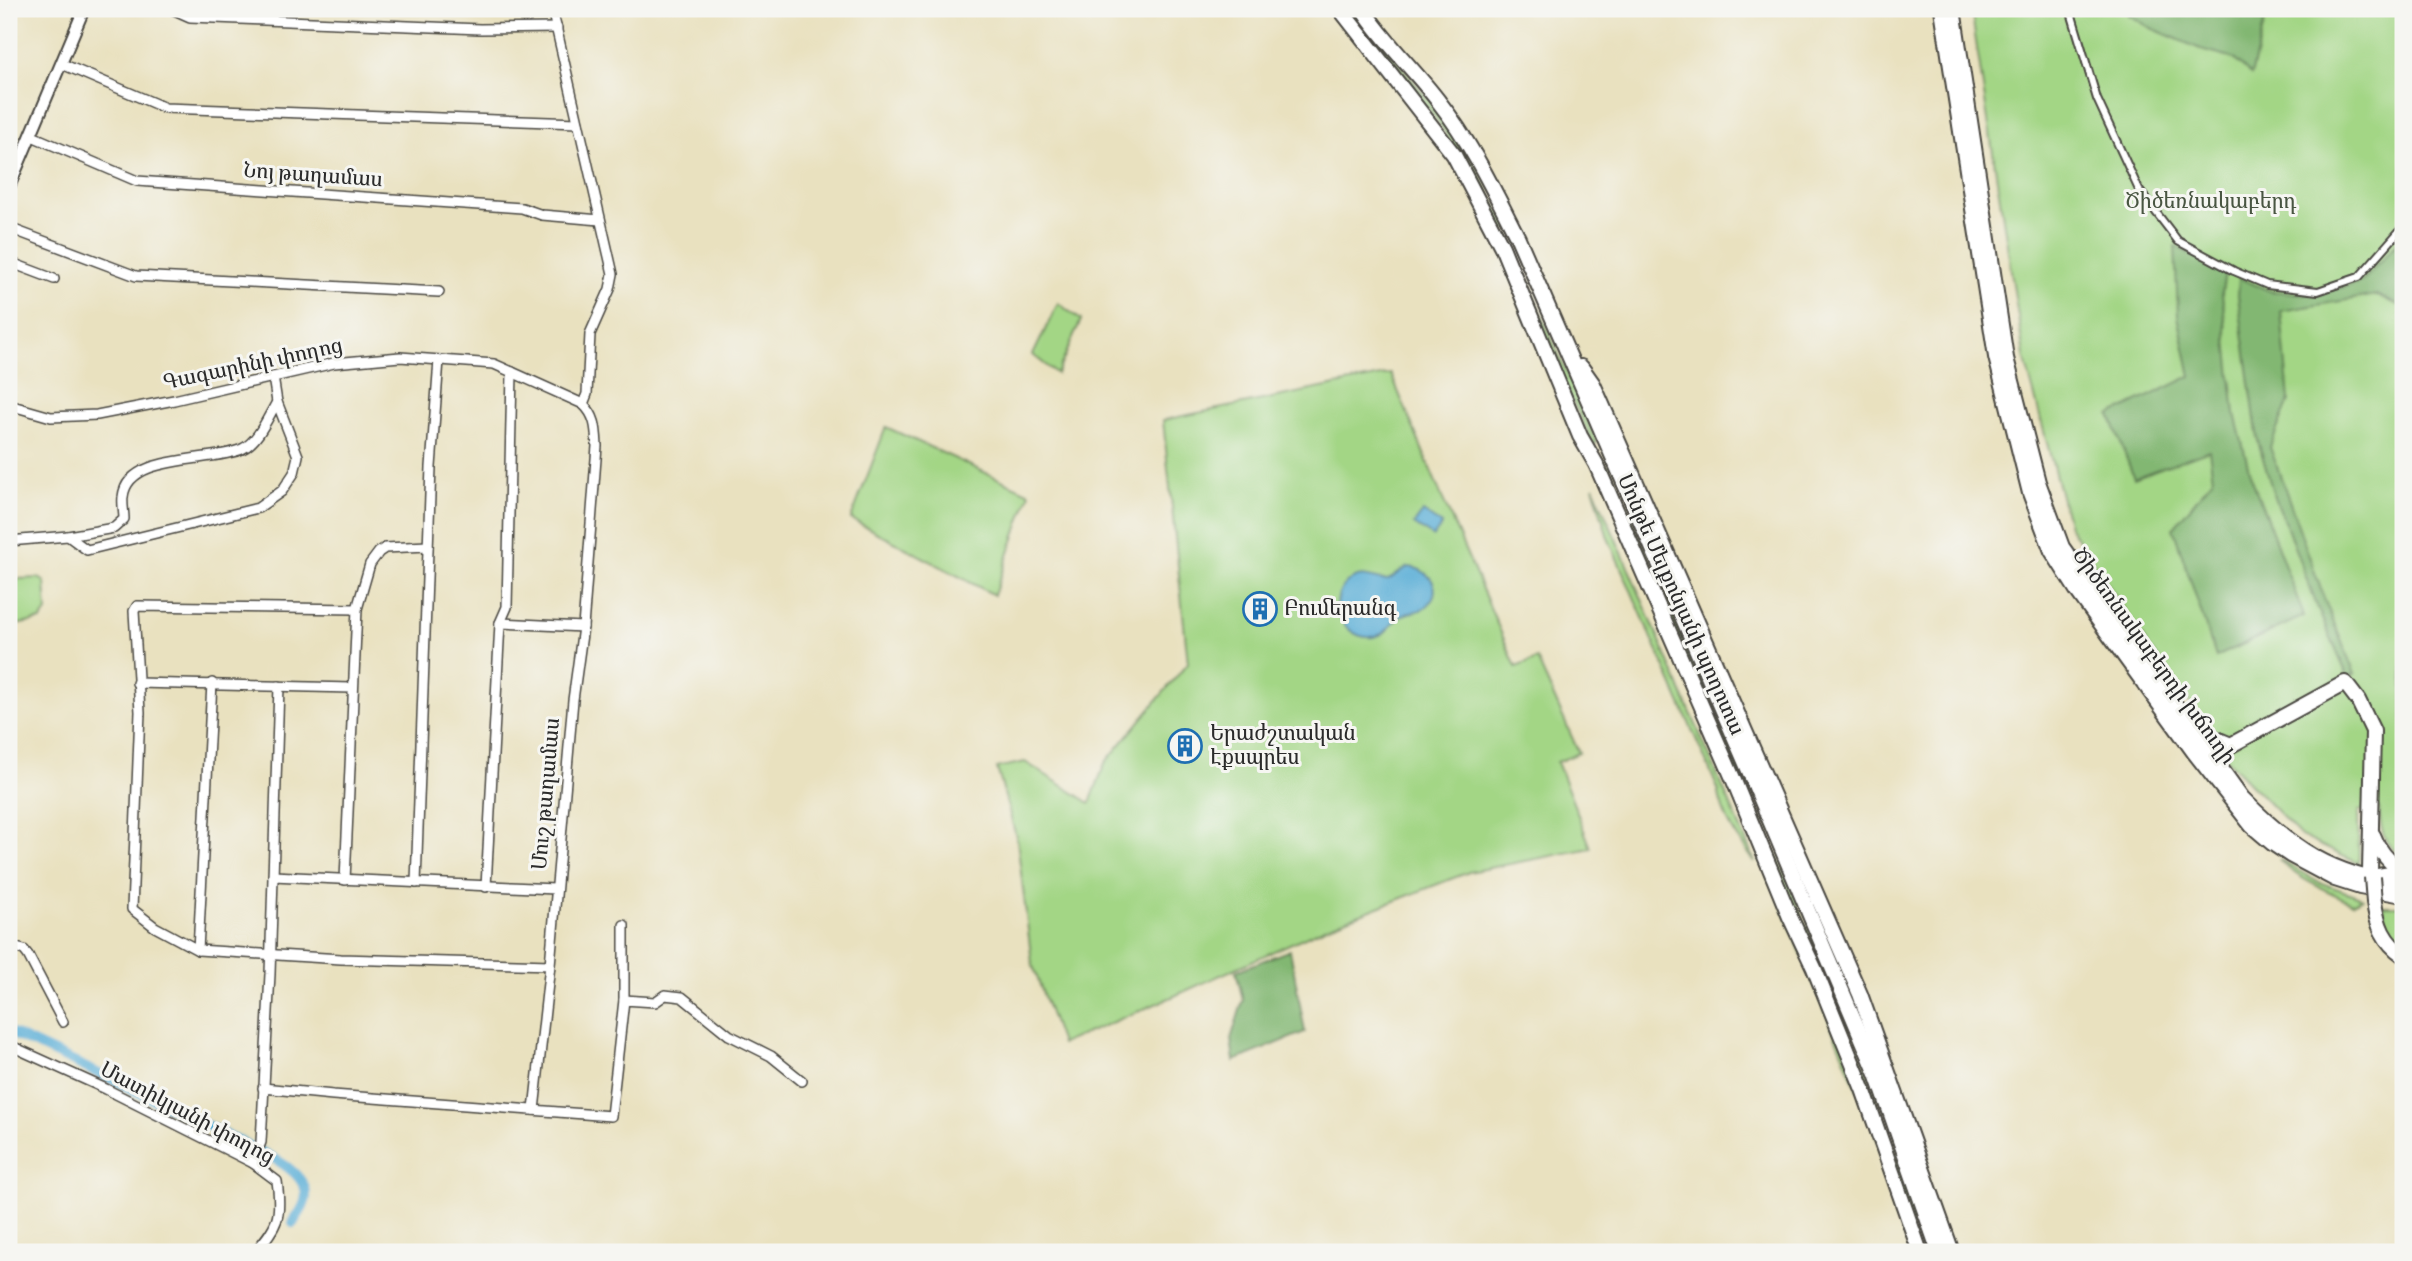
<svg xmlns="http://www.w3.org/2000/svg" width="2412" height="1261" viewBox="0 0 2412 1261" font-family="Vollkorn,'Noto Serif Armenian',serif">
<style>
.green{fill:#a3d685;stroke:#678058;stroke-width:2}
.forest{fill:#82b772;stroke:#56714e;stroke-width:2}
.water{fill:#5cafd7;stroke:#446d81;stroke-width:2}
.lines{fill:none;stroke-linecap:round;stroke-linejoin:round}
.canal{stroke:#5cafd7;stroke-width:10}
.pedestrian-casing{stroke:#484641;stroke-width:10}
.minor-casing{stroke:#484641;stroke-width:12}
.tertiary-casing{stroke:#484641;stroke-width:14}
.primary-casing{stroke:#484641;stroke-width:18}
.pedestrian{stroke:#fff;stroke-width:6}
.minor{stroke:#fff;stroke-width:9}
.tertiary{stroke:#fff;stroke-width:10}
.primary{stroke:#fff;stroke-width:14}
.primary-bridge-casing{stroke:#484641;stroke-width:18;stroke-linecap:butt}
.primary-bridge{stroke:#fff;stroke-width:14}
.labels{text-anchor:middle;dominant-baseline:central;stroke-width:6;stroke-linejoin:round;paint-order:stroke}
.street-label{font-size:21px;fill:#2b2b2b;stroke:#f6f6f2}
.park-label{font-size:21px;fill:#495642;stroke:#f6f6f2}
.poi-label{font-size:21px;fill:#2b2b2b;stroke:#f6f6f2;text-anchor:start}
</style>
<rect width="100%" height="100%" fill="#f6f6f2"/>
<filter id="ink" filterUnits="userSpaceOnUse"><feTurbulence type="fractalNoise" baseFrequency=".0143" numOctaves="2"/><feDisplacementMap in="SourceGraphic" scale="14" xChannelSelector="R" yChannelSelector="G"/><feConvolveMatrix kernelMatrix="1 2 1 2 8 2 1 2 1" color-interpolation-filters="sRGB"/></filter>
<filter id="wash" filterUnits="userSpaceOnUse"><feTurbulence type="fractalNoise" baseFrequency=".00686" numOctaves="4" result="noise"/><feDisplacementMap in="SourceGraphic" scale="28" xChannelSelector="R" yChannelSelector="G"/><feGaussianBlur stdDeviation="1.57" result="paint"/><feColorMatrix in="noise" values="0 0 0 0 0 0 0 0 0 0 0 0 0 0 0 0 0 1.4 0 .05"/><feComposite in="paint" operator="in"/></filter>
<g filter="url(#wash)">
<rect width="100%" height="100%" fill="#e9e1bf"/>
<g class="green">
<path d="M1348,9H1356L1365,22L1436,109L1477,169L1508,229L1501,232C1480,192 1459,152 1433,115C1407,78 1371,48 1348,9Z"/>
<path d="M1971,9H2403V855C2383,848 2380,827 2379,808L2358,811L2359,864L2301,836L2229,762L2165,666L2152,651L2069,526L2024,356Z"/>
<path d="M1517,259L1597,442L1594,445L1570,396L1512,263Z"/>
<path d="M1058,303L1081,320L1057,374L1033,355Z"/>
<path d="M1391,374L1441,495L1516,667L1537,659L1579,753L1557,762L1591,848L1469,872L1327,927L1172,997L1061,1044L1032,963L1017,840L997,768L1025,762L1090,803L1105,763L1188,663L1163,420Z"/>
<path d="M886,427L1030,493L994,595L851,519Z"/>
<path d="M1608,465L1698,669L1859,1051L1931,1252H1924L1602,468Z"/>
<path d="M1593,486L1755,862C1737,838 1723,819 1718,789L1608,538Z"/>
<path d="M39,578L45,582L47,612L41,620L10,626L16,582L18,579Z"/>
<path d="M2279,859L2316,881L2363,898L2353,903C2329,891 2297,880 2279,859Z"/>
<path d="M2384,906H2403V947C2390,936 2383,923 2384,906Z"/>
</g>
<g class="forest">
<path d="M2129,9H2268L2251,75L2234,59L2205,51L2151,28L2129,15Z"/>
<path d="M2403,236V308L2377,295L2281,311L2289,400L2270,447L2327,606L2355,674L2348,677L2320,614L2272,489L2258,441L2238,296L2239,278L2270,291L2317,295L2363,281Z"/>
<path d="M2175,246L2225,271L2222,293L2235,414L2250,474L2304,616L2216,657L2173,528L2213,479L2209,450L2134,478L2110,415L2191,376L2178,316Z"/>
<path d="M1290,950L1305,1032L1234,1061L1231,1039L1243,1000L1236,971Z"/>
</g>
<g class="water">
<path d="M1423,512L1442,525L1433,537L1414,524Z"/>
<path d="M1408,567C1426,568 1443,584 1430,603C1421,615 1407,609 1397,619C1391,624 1389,630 1382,634C1350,650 1320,603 1349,581C1364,571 1371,580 1385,580C1392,581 1400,570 1408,567Z"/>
</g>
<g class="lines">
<path class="canal" d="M9,1032C80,1065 152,1098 222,1133C246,1146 290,1160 303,1184C311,1198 301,1211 293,1223"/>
</g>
</g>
<g filter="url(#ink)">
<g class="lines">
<g class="pedestrian-casing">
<path id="pedestrian" d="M2070,9L2097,99L2139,190L2178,241L2234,271L2267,285L2318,291L2359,277L2403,227"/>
</g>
<g class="minor-casing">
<g id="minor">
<path d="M172,9L190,17L480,29L557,28"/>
<path d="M552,9L613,274L610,289L590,334L587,394L583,404"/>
<path d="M62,64L165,108L578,123"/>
<path d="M32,136L137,181L522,208L542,215L600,220"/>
<path d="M9,228L136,276L439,292"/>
<path d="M9,262L54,279"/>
<path d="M9,405L51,417L97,415L174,400L334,363L400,357L494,364L583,404C596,416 596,429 597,446L583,627L573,700L550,965L534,1110"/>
<path d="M68,536L114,528L124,519C124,512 122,504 123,497C127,453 211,463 242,449C258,442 268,417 277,402"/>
<path d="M9,541L68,536L87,550L258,508L282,491L294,473L298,456L277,402L273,377"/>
<path d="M357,609L137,606L134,611L140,712L132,909L155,927L198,950L341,959L550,965"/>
<path d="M500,623L583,627"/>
<path d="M137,683L352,688"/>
<path d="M273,876L555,889"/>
<path d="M345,880L357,609L370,564L379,552L385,548L428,546"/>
<path d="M416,883L431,467L439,360"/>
<path d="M486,887L500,623L507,607L512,372"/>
<path d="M9,946L24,950L28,955L63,1022"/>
<path d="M198,950L212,683"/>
<path d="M624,1000V925"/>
<path d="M9,1045L106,1089L253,1163L277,1181C282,1218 278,1225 255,1252"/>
<path d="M263,1088L333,1095L611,1116L624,1000L655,1002L665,995L682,997L729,1035L771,1056L802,1081"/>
<path d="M253,1163L261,1142L270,974L279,686"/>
</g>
</g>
<g class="tertiary-casing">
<path id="tertiary" d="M9,187L84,9"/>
</g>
<g class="primary-casing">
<g id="primary">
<path d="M1340,9L1454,155L1502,247L1580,436L1596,464L1732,776L1790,917L1814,968L1863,1089L1920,1252"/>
<path d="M1363,9C1384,42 1415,70 1439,102C1472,144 1494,191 1518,238L1747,766L1877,1074L1939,1252"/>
<path d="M1942,9L1996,357L2030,493L2052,551L2078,592L2194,752L2252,826L2272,843L2290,855L2335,879L2360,887L2403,895"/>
<path d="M1953,9L2006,358L2038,482L2062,547L2242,798C2292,849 2331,875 2403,885"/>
<path d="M1581,367L1593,384L1860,994L1952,1252"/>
<path d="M2195,730L2231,745L2345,683L2358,700L2373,731L2370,872L2372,877L2403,872"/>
<path d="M2373,835C2378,850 2389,862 2402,872"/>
<path d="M2374,902C2377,925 2384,942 2403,955"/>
</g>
</g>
<use href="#pedestrian" class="pedestrian"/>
<use href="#minor" class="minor"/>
<use href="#tertiary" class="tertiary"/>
<use href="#primary" class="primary"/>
<g class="primary-bridge-casing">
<path id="primary-bridge" d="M2372,877L2374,902"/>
</g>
<use href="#primary-bridge" class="primary-bridge"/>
</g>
</g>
<defs>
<g id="building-ring" transform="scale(1.75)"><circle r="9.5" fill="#f6f6f2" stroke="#1f6fb2" stroke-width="1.5"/><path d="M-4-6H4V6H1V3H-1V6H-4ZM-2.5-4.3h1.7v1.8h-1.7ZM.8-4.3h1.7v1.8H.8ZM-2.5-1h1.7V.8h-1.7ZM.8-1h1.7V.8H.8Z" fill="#1f6fb2"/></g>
</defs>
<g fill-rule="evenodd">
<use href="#building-ring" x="1260" y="609"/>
<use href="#building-ring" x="1185" y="746"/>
</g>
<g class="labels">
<g class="street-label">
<text transform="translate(313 176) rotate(4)">Նոյ թաղամաս</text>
<text transform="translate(253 365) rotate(-12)">Գագարինի փողոց</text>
<text transform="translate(1680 605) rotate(66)">Մոնթե Մելքոնյանի պողոտա</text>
<text transform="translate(2153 657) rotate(54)">Ծիծեռնակաբերդի խճուղի</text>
<text transform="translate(547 794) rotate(-85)">Մուշ թաղամաս</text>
<text transform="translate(187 1114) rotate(28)">Մատիկյանի փողոց</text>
</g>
<g class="park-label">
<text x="2211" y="202">Ծիծեռնակաբերդ</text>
</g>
<g class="poi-label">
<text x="1284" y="609">Բումերանգ</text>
<text x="1210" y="734">Երաժշտական<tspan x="1210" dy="24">Էքսպրես</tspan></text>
</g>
</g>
<rect width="2412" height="1261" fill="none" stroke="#f6f6f2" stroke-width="35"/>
</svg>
